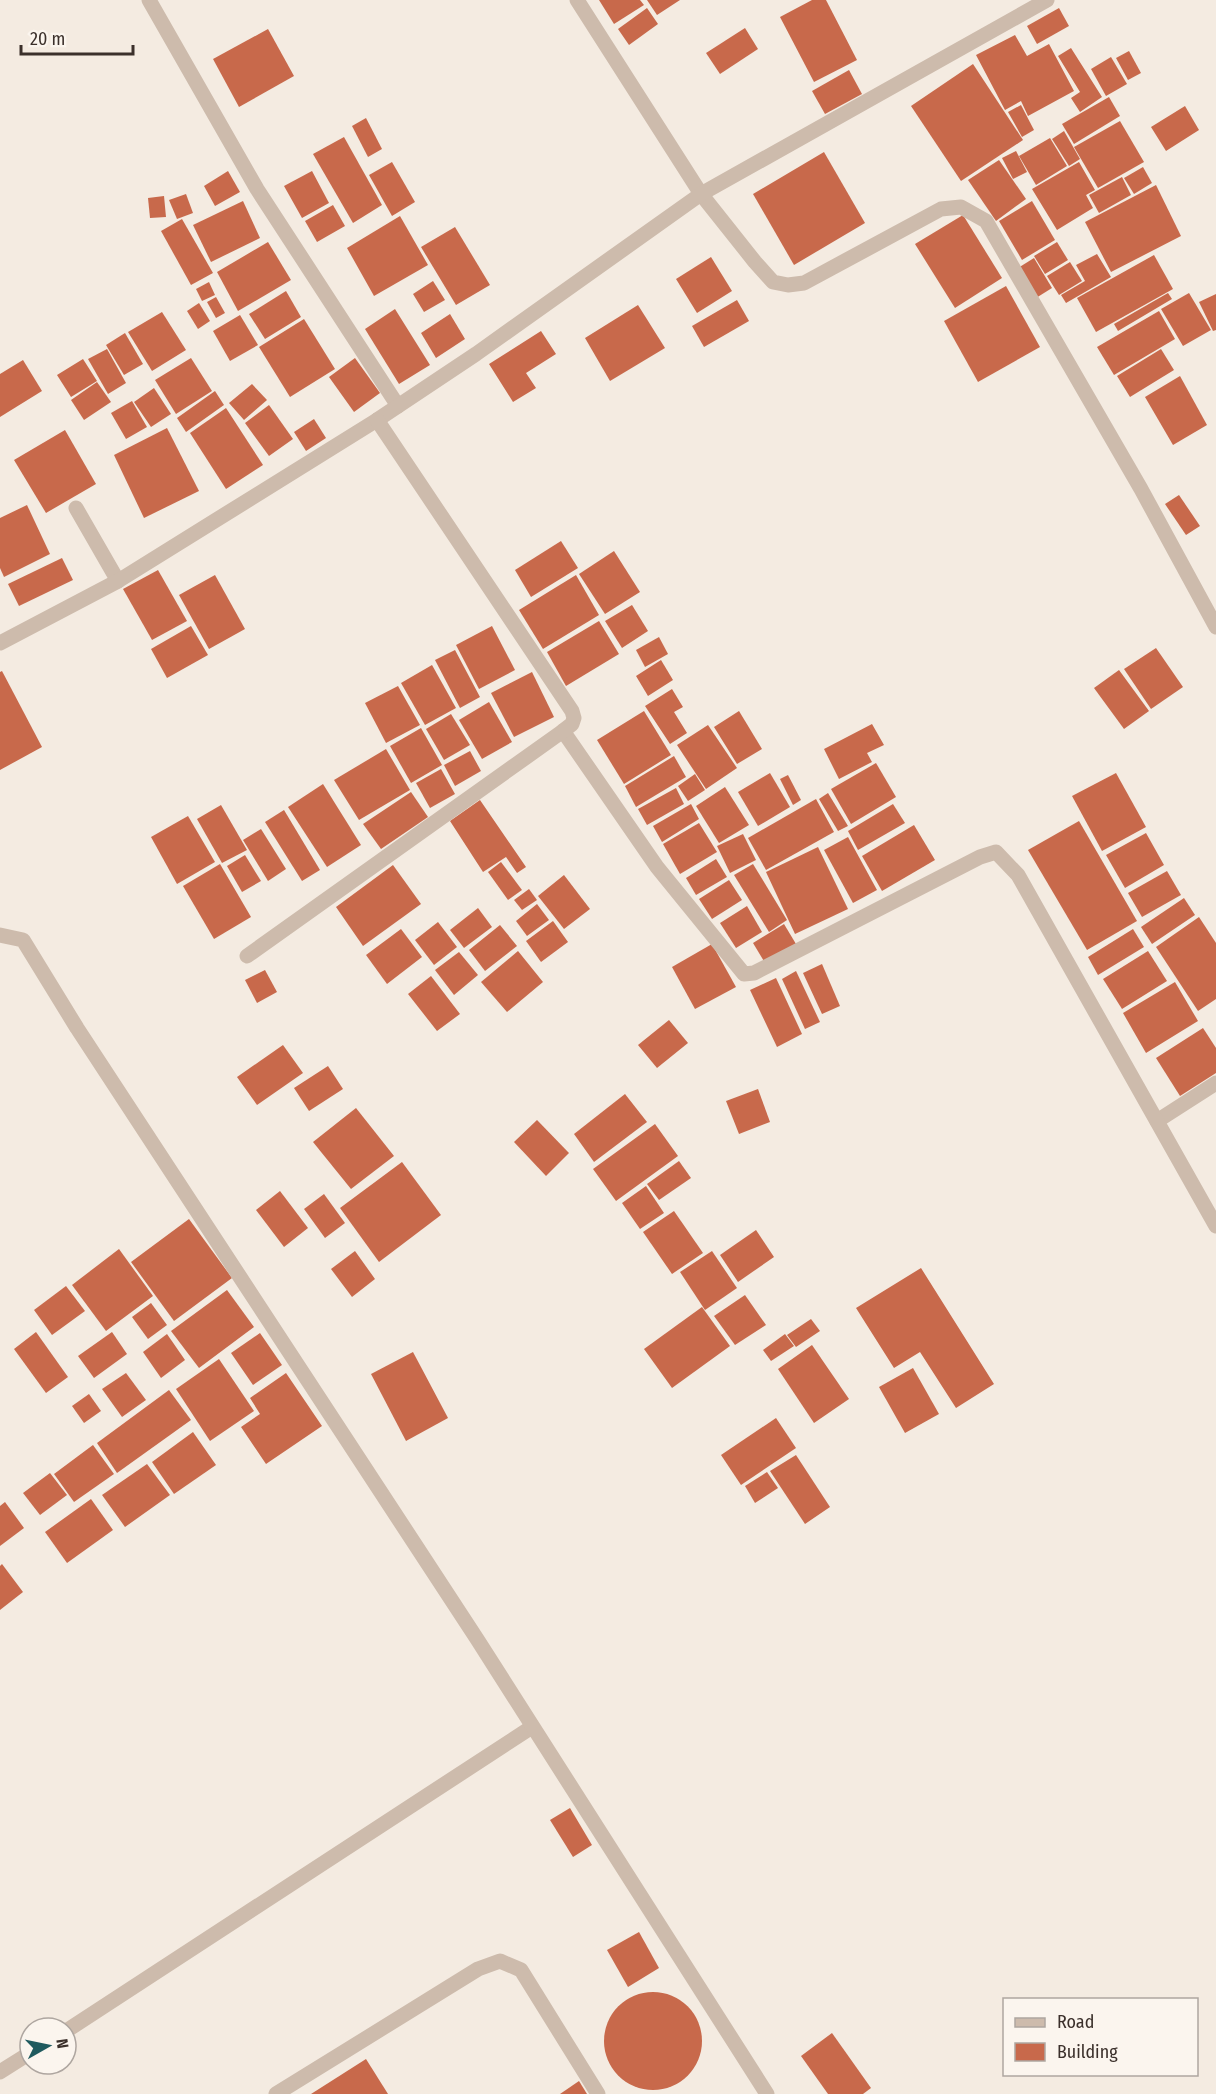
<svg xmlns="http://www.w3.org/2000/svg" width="1216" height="2094" viewBox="0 0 1216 2094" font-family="'Fira Sans Condensed',sans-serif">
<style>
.building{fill:#c8694b}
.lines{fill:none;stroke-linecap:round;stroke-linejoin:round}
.service{stroke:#cdbbac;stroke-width:15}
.minor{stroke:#cdbbac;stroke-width:15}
</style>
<rect width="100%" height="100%" fill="#f4ebe1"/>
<g class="building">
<path d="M599,0H640L644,5L614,24Z"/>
<path d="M647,0H680L657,15Z"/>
<path d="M812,0H826L857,60L814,82L780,17Z"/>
<path d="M647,8L658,24L629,45L618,29Z"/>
<path d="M1059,8L1069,26L1037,44L1027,26Z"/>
<path d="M745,28L758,49L720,74L706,53Z"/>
<path d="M268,29L294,76L239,107L213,59Z"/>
<path d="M1015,35L1027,56L1049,44L1074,91L1028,116L1021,101L1005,110L976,55Z"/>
<path d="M1071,48L1102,97L1080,112L1071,98L1080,92L1058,56Z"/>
<path d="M1129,51L1141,73L1128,80L1116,58Z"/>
<path d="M1111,57L1127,84L1106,96L1091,69Z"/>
<path d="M973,64L1023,140L961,181L911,106Z"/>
<path d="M849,70L862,94L825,114L812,91Z"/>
<path d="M1109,97L1120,116L1074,144L1062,124Z"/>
<path d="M1021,105L1034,130L1022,137L1008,112Z"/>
<path d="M1185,106L1199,130L1166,151L1151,127Z"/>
<path d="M366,118L382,149L368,157L352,126Z"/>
<path d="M1120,121L1144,162L1098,188L1074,147Z"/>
<path d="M1064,131L1080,159L1069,166L1052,139Z"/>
<path d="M344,137L382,205L353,223L313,154Z"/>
<path d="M1050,138L1067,166L1036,185L1019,156Z"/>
<path d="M1016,151L1027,172L1013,179L1002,158Z"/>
<path d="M824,152L865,223L794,265L753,194Z"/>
<path d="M999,160L1026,199L996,221L968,180Z"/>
<path d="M392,162L415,202L392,216L369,175Z"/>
<path d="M1079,162L1095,190L1086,195L1093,208L1057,230L1032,189Z"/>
<path d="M1143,167L1152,183L1134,194L1124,178Z"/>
<path d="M228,171L240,192L215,206L204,186Z"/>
<path d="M312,171L329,203L302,218L284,186Z"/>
<path d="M1122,177L1131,195L1099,213L1089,195Z"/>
<path d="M1156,185L1181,236L1111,272L1085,222Z"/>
<path d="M186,194L193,213L177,219L169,200Z"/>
<path d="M164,196L166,217L150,218L148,198Z"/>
<path d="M243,201L260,238L211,262L193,225Z"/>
<path d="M1032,201L1055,240L1022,260L999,221Z"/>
<path d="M333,205L345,226L317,242L305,221Z"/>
<path d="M963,215L1002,278L955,308L915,244Z"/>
<path d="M400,216L428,265L374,296L347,248Z"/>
<path d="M182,219L213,273L191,285L161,231Z"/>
<path d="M455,227L490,285L456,305L421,247Z"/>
<path d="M268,242L291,280L238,311L217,272Z"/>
<path d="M1057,242L1068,260L1045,274L1034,256Z"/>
<path d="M1097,254L1111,277L1066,303L1061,295L1085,281L1076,265Z"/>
<path d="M1154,255L1173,289L1096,332L1077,298Z"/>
<path d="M711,257L732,291L697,313L676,279Z"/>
<path d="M1034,258L1052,288L1036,298L1018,268Z"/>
<path d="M1070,262L1082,281L1059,295L1047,276Z"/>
<path d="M433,281L445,300L424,312L413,294Z"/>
<path d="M209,282L215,295L202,301L196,289Z"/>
<path d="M1006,286L1040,347L978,382L944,321Z"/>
<path d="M286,291L301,317L265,339L249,314Z"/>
<path d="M1168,293L1172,299L1118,331L1114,324Z"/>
<path d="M1189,293L1211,330L1183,346L1161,309Z"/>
<path d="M1216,294V330L1213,331L1199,302Z"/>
<path d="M216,297L225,313L216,318L207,302Z"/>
<path d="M737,300L749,321L704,347L692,326Z"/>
<path d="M199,303L210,321L198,329L187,311Z"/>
<path d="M638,305L665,348L610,381L585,338Z"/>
<path d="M395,309L430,365L399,384L365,329Z"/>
<path d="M1159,311L1175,339L1114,375L1097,347Z"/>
<path d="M162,312L186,350L152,371L128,332Z"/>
<path d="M450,314L465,339L436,358L421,333Z"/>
<path d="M240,315L258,345L230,361L213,331Z"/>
<path d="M304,319L335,369L290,397L259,347Z"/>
<path d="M541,331L556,354L526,373L536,388L513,402L489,364Z"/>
<path d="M125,333L143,364L124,375L106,345Z"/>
<path d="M107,349L126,383L108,394L88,359Z"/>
<path d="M1161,349L1174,370L1130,397L1117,376Z"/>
<path d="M191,358L212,391L176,414L155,380Z"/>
<path d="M355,358L380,393L354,412L329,377Z"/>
<path d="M83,359L97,381L71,397L57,375Z"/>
<path d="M23,360L42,391L0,417V374Z"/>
<path d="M1180,376L1207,425L1173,445L1145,397Z"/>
<path d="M97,382L111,402L84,420L71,400Z"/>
<path d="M252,384L267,400L244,420L229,403Z"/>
<path d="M154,388L171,414L151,427L134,402Z"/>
<path d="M215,391L224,405L186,432L177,418Z"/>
<path d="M132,401L147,427L126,439L111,413Z"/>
<path d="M269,405L293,439L269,456L245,423Z"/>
<path d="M226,408L263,465L226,489L190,433Z"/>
<path d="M314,419L326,438L306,451L294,432Z"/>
<path d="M167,428L199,491L144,518L114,455Z"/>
<path d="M65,430L96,484L46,513L14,460Z"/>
<path d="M1179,495L1200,526L1186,535L1165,504Z"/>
<path d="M27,505L50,554L4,577L0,568V518Z"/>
<path d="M561,541L578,568L531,597L515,570Z"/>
<path d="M614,551L640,592L605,614L579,574Z"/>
<path d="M62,558L73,580L19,606L8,584Z"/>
<path d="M158,570L187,621L152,640L123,589Z"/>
<path d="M215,575L245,629L209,649L179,595Z"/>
<path d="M576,575L599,615L543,649L519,610Z"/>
<path d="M632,605L648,631L622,648L605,621Z"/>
<path d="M599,621L619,654L566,686L547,652Z"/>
<path d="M191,626L208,655L167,678L151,649Z"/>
<path d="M492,626L515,670L479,689L456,645Z"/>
<path d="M659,637L668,654L645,667L636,650Z"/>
<path d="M1156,648L1183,687L1151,709L1124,669Z"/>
<path d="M455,650L480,697L460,708L435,660Z"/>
<path d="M661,660L673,680L648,696L636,676Z"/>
<path d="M432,665L456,708L425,725L401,683Z"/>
<path d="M1119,670L1149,711L1124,729L1094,688Z"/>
<path d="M2,671L42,747L0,770V672Z"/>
<path d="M532,672L554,717L514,737L491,693Z"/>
<path d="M398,686L420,725L386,743L365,703Z"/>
<path d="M672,689L683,707L674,712L687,733L670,744L645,706Z"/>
<path d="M489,702L512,742L482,759L459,720Z"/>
<path d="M644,711L671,755L624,784L597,740Z"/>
<path d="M739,711L762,749L737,764L714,727Z"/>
<path d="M451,714L470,745L444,760L426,729Z"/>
<path d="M872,724L884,745L867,753L872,762L839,779L824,749Z"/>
<path d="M708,725L737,768L706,789L677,745Z"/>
<path d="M421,728L442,765L411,783L390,746Z"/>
<path d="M386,749L410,790L359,820L334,780Z"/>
<path d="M470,751L481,771L455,786L444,765Z"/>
<path d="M674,756L686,777L636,807L625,786Z"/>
<path d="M876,763L896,797L851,824L831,789Z"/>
<path d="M441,769L455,794L430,808L416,783Z"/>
<path d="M770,773L790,807L758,826L738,792Z"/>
<path d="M1116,773L1146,827L1102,851L1072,796Z"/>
<path d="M695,774L705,790L688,801L678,786Z"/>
<path d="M788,775L801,800L793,805L780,779Z"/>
<path d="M323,784L361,845L327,867L288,807Z"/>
<path d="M725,787L749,825L719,843L696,806Z"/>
<path d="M676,788L684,804L647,825L638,809Z"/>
<path d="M411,792L428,817L381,849L363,824Z"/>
<path d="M828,793L848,826L838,831L819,799Z"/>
<path d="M816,799L834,832L766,870L748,838Z"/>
<path d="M480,800L526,867L517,873L506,857L483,872L450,821Z"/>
<path d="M691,804L699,819L662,842L653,826Z"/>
<path d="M893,804L905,823L858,850L848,831Z"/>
<path d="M221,805L247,850L222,863L197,819Z"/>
<path d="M284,810L320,870L302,881L265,822Z"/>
<path d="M188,816L215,862L177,884L151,837Z"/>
<path d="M1079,821L1137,921L1087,950L1028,850Z"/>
<path d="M699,823L717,852L680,874L663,844Z"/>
<path d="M914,825L935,860L882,891L862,856Z"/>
<path d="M261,829L286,869L268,881L243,840Z"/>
<path d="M1146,833L1164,865L1125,888L1106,855Z"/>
<path d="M743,834L756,860L730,873L717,846Z"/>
<path d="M848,837L877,890L853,903L824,850Z"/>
<path d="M818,847L848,909L795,934L766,872Z"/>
<path d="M245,855L261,881L242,892L227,866Z"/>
<path d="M716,859L727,877L696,895L686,878Z"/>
<path d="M501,862L522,890L508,900L488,872Z"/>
<path d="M220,864L251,917L214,939L183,886Z"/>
<path d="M753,864L787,920L769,932L734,875Z"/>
<path d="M393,865L421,904L363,946L336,907Z"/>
<path d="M1167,871L1181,895L1142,917L1128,893Z"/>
<path d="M564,875L590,909L564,929L538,896Z"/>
<path d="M729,880L742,900L712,919L699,899Z"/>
<path d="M529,889L537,900L522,910L514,900Z"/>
<path d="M1184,898L1195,915L1152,944L1141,927Z"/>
<path d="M537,904L549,920L527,936L516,921Z"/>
<path d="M747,906L762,932L736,948L720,923Z"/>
<path d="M478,908L492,927L464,948L450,930Z"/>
<path d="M1199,917L1216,943V999L1198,1011L1156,947Z"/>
<path d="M553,921L568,942L541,962L526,941Z"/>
<path d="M438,922L457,947L434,965L415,940Z"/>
<path d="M784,924L796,944L765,963L753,943Z"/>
<path d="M500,925L517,946L485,971L469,950Z"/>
<path d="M401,929L422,957L387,984L366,955Z"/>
<path d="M1133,929L1144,947L1098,975L1088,957Z"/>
<path d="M712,944L736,987L695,1009L672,967Z"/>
<path d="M518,951L543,982L507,1012L481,982Z"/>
<path d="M1148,951L1167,981L1122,1009L1103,979Z"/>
<path d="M459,952L478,975L454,995L435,970Z"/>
<path d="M822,964L840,1006L822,1014L803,973Z"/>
<path d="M265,970L277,992L257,1003L245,980Z"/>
<path d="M796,971L820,1022L805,1029L782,979Z"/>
<path d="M431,976L460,1014L437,1031L408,994Z"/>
<path d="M776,978L802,1034L777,1047L750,990Z"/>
<path d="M1175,982L1198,1021L1146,1053L1123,1013Z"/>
<path d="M669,1020L688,1043L657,1068L638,1045Z"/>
<path d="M1203,1028L1216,1048V1073L1180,1096L1156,1058Z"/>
<path d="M283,1045L303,1073L257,1105L237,1077Z"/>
<path d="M328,1066L343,1089L309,1111L294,1088Z"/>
<path d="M758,1089L770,1122L739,1134L726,1101Z"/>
<path d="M625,1094L647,1122L594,1162L574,1134Z"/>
<path d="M356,1108L394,1156L351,1189L313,1142Z"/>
<path d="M537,1120L569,1153L546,1176L514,1142Z"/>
<path d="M655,1124L678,1156L616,1201L593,1169Z"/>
<path d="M679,1161L691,1178L659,1200L647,1184Z"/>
<path d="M402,1162L441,1215L379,1262L340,1208Z"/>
<path d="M646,1186L664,1213L640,1229L622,1203Z"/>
<path d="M280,1191L308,1228L284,1247L256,1210Z"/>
<path d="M324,1194L345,1223L325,1238L304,1209Z"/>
<path d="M674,1211L703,1253L672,1274L643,1232Z"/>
<path d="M189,1219L232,1278L174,1321L131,1262Z"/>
<path d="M756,1230L774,1257L738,1282L720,1255Z"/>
<path d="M119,1249L153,1296L106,1331L72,1285Z"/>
<path d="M355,1251L375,1279L352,1297L331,1269Z"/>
<path d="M712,1251L737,1288L705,1310L680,1272Z"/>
<path d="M921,1268L994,1384L956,1408L920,1352L894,1368L856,1308Z"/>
<path d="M66,1286L85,1311L52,1335L34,1310Z"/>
<path d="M227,1290L254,1327L199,1368L171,1331Z"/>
<path d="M745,1295L766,1325L735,1345L714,1316Z"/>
<path d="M151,1303L167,1325L148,1339L132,1317Z"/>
<path d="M702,1307L730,1346L672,1388L644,1349Z"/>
<path d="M811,1319L820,1331L796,1347L787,1335Z"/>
<path d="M36,1332L68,1377L46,1393L14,1349Z"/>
<path d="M112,1332L127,1354L94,1378L78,1356Z"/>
<path d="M260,1333L282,1365L253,1385L231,1353Z"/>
<path d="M167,1334L185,1360L161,1378L143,1352Z"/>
<path d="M785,1334L794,1346L771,1361L763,1350Z"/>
<path d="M812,1345L849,1399L814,1423L778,1369Z"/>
<path d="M413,1352L448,1418L406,1441L371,1374Z"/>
<path d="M219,1359L254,1411L210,1441L176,1389Z"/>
<path d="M913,1368L939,1414L905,1433L879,1387Z"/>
<path d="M126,1373L146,1400L122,1417L102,1389Z"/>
<path d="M286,1373L322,1426L266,1464L241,1427L260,1414L250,1398Z"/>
<path d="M169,1390L191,1420L117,1473L97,1443Z"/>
<path d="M89,1394L101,1411L84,1423L72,1406Z"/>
<path d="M776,1418L796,1448L741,1485L721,1455Z"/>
<path d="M193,1432L216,1465L174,1494L152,1462Z"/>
<path d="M93,1445L114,1474L74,1502L54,1474Z"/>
<path d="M796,1455L830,1507L805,1524L770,1471Z"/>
<path d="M147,1464L170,1495L125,1527L102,1495Z"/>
<path d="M767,1472L778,1488L755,1503L745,1486Z"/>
<path d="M50,1473L67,1495L40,1515L23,1493Z"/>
<path d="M91,1499L113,1530L67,1563L45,1532Z"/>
<path d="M5,1502L24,1528L0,1546V1506Z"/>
<path d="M2,1564L23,1592L0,1610V1566Z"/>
<path d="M570,1808L592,1845L573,1857L550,1820Z"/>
<path d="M639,1932L659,1968L628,1987L607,1950Z"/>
<circle cx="653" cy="2041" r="49"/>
<path d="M832,2033L871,2088L863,2094H828L801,2056Z"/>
<path d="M366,2059L388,2094H311Z"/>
<path d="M579,2081L587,2094H560Z"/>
</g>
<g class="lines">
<g class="service">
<path d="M76,508L118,581"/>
<path d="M1157,1121L1216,1083"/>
<path d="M66,2031L532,1727"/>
<path d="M0,2072L30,2053"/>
</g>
<g class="minor">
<path d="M149,0L257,189L398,406"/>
<path d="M577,0L701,194L755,262L773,282L788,285L804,283L941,209L961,207L986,221L1141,489L1216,627"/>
<path d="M0,643L118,581L377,420L476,354L701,194L1047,0"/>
<path d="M563,731L657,867L744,974L754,973L980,857L996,852L1018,875L1216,1226"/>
<path d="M0,935L23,940L77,1028L477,1639L767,2094"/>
<path d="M247,956L563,731L572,724L574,718L572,711L377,420"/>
<path d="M276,2094L478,1969L500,1961L521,1970L598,2094"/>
</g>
</g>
<rect x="1003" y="1998" width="195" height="78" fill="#fbf5ee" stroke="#aea6a0" stroke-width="1.5"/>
<rect x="1015" y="2018" width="30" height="9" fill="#cdbbac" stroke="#aea6a0" stroke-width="1.5"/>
<text x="1057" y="2028" font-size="18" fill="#3b302b">Road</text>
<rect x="1015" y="2043" width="30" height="18" fill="#c8694b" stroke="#aea6a0" stroke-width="1.5"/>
<text x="1057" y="2058" font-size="18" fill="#3b302b">Building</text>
<g transform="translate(48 2046) rotate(81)"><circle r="28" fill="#fbf5ee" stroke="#aea6a0" stroke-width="1.5"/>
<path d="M0-4.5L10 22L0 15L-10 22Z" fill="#1f5a5e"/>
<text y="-9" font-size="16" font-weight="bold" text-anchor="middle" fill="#3b302b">N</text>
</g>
<path d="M21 45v9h112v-9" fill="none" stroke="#3b302b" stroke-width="3"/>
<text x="30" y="45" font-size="18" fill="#3b302b" stroke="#fbf5ee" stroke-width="4.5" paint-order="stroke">20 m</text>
</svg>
